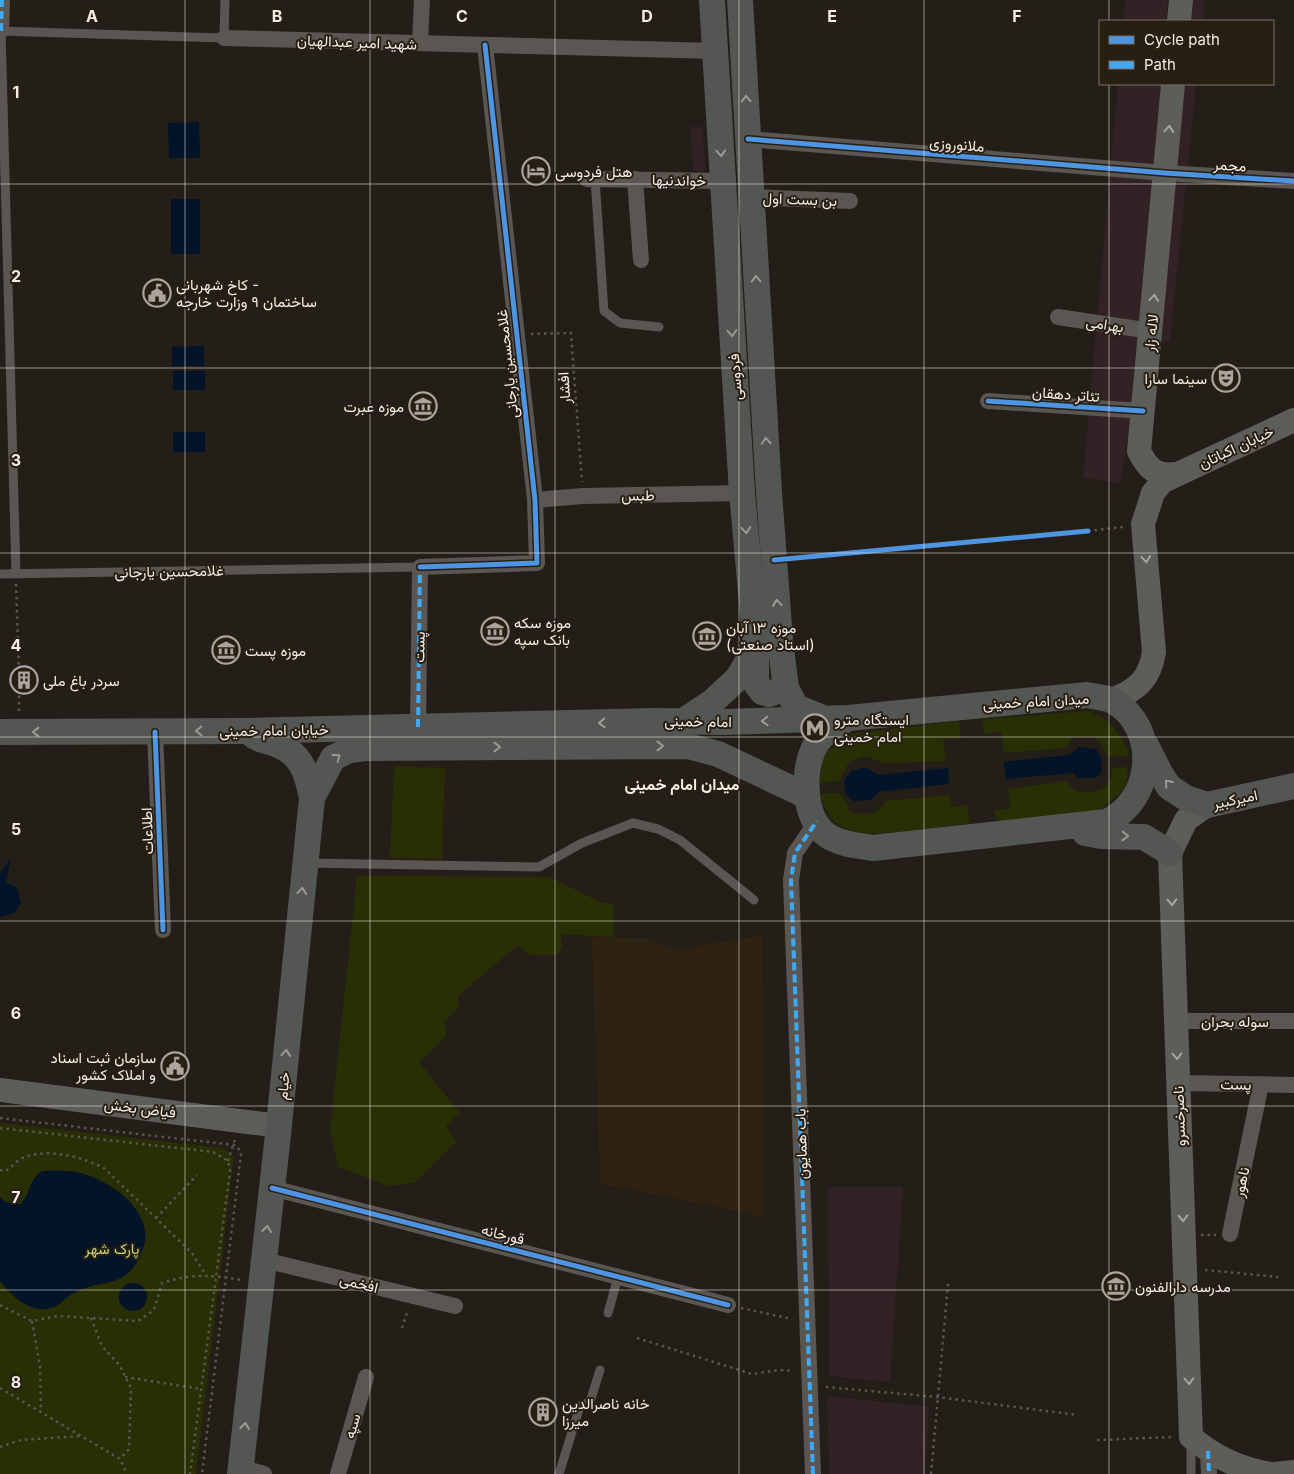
<svg xmlns="http://www.w3.org/2000/svg" width="1294" height="1474" viewBox="0 0 1294 1474" font-family="Inter,Vazirmatn,sans-serif">
<style>
.commercial{fill:#322125}
.built{fill:#2e2212}
.green{fill:#292f04}
.water{fill:#031328}
.lines{fill:none;stroke-linecap:round;stroke-linejoin:round}
.path{stroke:#5a5551;stroke-width:2.5;stroke-dasharray:2.5 4;stroke-linecap:butt}
.lane{stroke:#5a5651;stroke-width:9}
.street{stroke:#5a5651;stroke-width:16}
.secondary{stroke:#5d5d59;stroke-width:24}
.primary{stroke:#545654;stroke-width:26}
.quiet{stroke:#3fa9f5;stroke-width:4;stroke-dasharray:8 4;stroke-linecap:butt}
.cycleway-casing{stroke:#281f13;stroke-width:8}
.cycleway{stroke:#4d94e3;stroke-width:5}
.oneway{stroke:#9c9a96}
.oneway2{stroke:#a8a5a0}
.grid{fill:none;stroke:#f4ede6;stroke-width:1;stroke-opacity:0.55}
.labels{text-anchor:middle;dominant-baseline:central;stroke-width:4;stroke-linejoin:round;paint-order:stroke}
.street-label{font-size:15px;fill:#f4ede6;stroke:#281f13}
.poi-label{font-size:15px;fill:#f4ede6;stroke:#281f13;text-anchor:start}
.park-label{font-size:15px;fill:#c0d474;stroke:#281f13}
.neighbourhood-label{font-size:16px;font-weight:bold;fill:#f4ede6;stroke:#281f13}
.grid-label{font-size:16px;text-anchor:middle;font-weight:bold;fill:#f4ede6;stroke:#281f13;stroke-width:4;stroke-linejoin:round;paint-order:stroke}
</style>
<rect width="100%" height="100%" fill="#231e18"/>
<g class="commercial">
<path d="M1125,0H1168L1166,21H1123Z"/>
<path d="M1189,0H1205L1203,21H1187Z"/>
<path d="M1118,84H1161L1131,418L1120,483L1083,478Z"/>
<path d="M1181,84H1196L1170,342L1156,341Z"/>
<path d="M690,127H702L706,170L705,172L693,171Z"/>
<path d="M828,1187H903L890,1382L829,1376Z"/>
<path d="M827,1396L929,1407L925,1474H829Z"/>
</g>
<path class="built" d="M763,935L765,1217L600,1184L592,937L648,938L676,949Z"/>
<g class="green">
<path d="M1088,711C1108,718 1124,735 1129,756L1108,757L1099,741L1093,737H1074L1066,748L1004,753L1001,732L984,734L982,719Z"/>
<path d="M959,721L961,738L943,740L946,756L944,761L883,763L866,756L849,762L839,781L819,783L823,759L828,751L850,734Z"/>
<path d="M394,766L445,768L442,859L390,858Z"/>
<path d="M1127,767L1128,777L1124,790L1098,811L997,821L994,811L1010,808L1008,789L1068,781C1073,798 1103,795 1110,780C1112,777 1112,772 1112,768Z"/>
<path d="M840,793L851,812C865,817 878,815 885,801L950,795L951,807L967,805L970,823C943,826 865,841 843,828C830,820 824,808 820,794Z"/>
<path d="M357,876L550,877L600,902L614,904V937L561,934L562,948L557,955H529L518,945L458,996L459,1007L444,1023L447,1035L419,1062L460,1113L446,1126L456,1142L416,1182L389,1186L338,1167L330,1130Z"/>
<path d="M0,1123L223,1148L234,1156L196,1474H0Z"/>
</g>
<g class="water">
<path d="M199,122L200,158H169L168,123Z"/>
<rect x="171" y="199" width="29" height="55"/>
<path d="M204,346V366H172V347Z"/>
<rect x="173" y="371" width="32" height="19"/>
<rect x="173" y="432" width="32" height="20"/>
<path d="M1079,747L1096,749L1102,759L1101,774L1095,778H1078L1073,773L1006,779L1004,762L1070,755Z"/>
<path d="M862,768H868L878,775L948,768L949,784L879,792L871,800L853,801L846,794L844,781L851,771Z"/>
<path d="M11,858L6,882L17,888L21,903L15,913L0,917V873Z"/>
<path d="M42,1171C55,1171 68,1170 80,1173C110,1180 154,1211 144,1246C140,1257 135,1268 126,1275C112,1285 95,1283 80,1290C71,1293 65,1300 58,1305C34,1318 14,1298 0,1281V1197L6,1202L21,1204C32,1191 27,1182 42,1171Z"/>
<circle cx="133" cy="1297" r="14"/>
</g>
<g class="lines">
<g class="path">
<path d="M531,334L571,333L582,482"/>
<path d="M1088,531L1123,527"/>
<path d="M16,584L19,673"/>
<path d="M19,711V688"/>
<path d="M0,1118L234,1145L240,1150L241,1154L202,1474"/>
<path d="M0,1128L213,1152L228,1161L230,1171L190,1474"/>
<path d="M228,1161L235,1139"/>
<path d="M0,1170L6,1171C12,1167 18,1159 25,1157C48,1148 85,1157 105,1169L192,1253L206,1275"/>
<path d="M156,1218L197,1175"/>
<path d="M1201,1235H1216"/>
<path d="M1205,1270L1278,1277"/>
<path d="M0,1305L32,1321L58,1316L138,1321L154,1310L162,1283C193,1273 210,1275 242,1280"/>
<path d="M741,1308L792,1319"/>
<path d="M91,1318L102,1346L120,1366L131,1388L129,1449L120,1459"/>
<path d="M32,1321L40,1366L41,1411"/>
<path d="M402,1328L408,1310"/>
<path d="M637,1338L752,1374L779,1370L794,1371"/>
<path d="M125,1377L201,1389"/>
<path d="M826,1387L937,1397L1078,1415"/>
<path d="M0,1388L120,1459L127,1474"/>
<path d="M1097,1440L1173,1437"/>
<path d="M0,1447L21,1440L80,1436"/>
<path d="M931,1474L948,1284"/>
</g>
<g class="lane">
<path d="M0,31L224,38L225,0"/>
<path d="M1,31L16,574"/>
<path d="M595,179L604,311L620,323L659,327"/>
<path d="M0,574L420,567"/>
<path d="M307,863L539,867L582,843L633,823L658,829L680,840L754,900"/>
<path d="M608,1313L618,1277"/>
<path d="M1191,1442V1474"/>
<path d="M559,1474L580,1406L590,1402L600,1370"/>
</g>
<g class="street">
<path d="M1,31L2,0"/>
<path d="M224,38L715,51"/>
<path d="M420,43L422,0"/>
<path d="M748,139L1165,173L1294,181"/>
<path d="M587,179L723,181"/>
<path d="M635,179L641,260"/>
<path d="M751,197L850,201"/>
<path d="M1058,317L1151,331"/>
<path d="M988,401L1143,411"/>
<path d="M535,500L583,496L742,493"/>
<path d="M418,727L420,567L537,563L535,500L485,45"/>
<path d="M155,732L163,930"/>
<path d="M1176,1021H1294"/>
<path d="M1178,1083L1294,1085"/>
<path d="M272,1188L728,1305"/>
<path d="M1230,1234L1261,1084"/>
<path d="M264,1260L455,1306"/>
<path d="M1208,1451L1209,1474"/>
<path d="M240,1467L264,1474"/>
<path d="M338,1474L366,1377"/>
<path d="M813,1474L791,880L795,853L817,821"/>
</g>
<g class="secondary">
<path d="M1179,21L1181,0"/>
<path d="M1173,84L1139,451C1148,470 1156,476 1178,474"/>
<path d="M1112,700C1137,690 1150,679 1154,652L1143,524L1153,493L1162,482L1178,474L1294,420"/>
<path d="M1207,805L1186,820L1170,853L1191,1437C1215,1458 1240,1469 1271,1474"/>
<path d="M0,1090L279,1126"/>
<path d="M1275,1474L1294,1472"/>
</g>
<g class="primary">
<path d="M712,0L742,493L756,647V677L757,685L762,692L769,694L786,688"/>
<path d="M740,0L769,492L780,640L786,688L796,707L823,718"/>
<path d="M683,721L712,702L738,678L756,647"/>
<path d="M0,732L247,731L654,721L726,722L848,718L1087,695C1095,697 1106,697 1113,701C1160,728 1154,801 1106,822L873,848C856,845 836,844 823,832C802,812 802,764 818,741C825,731 838,724 848,718"/>
<path d="M1146,745L1160,773L1169,787L1186,798L1207,805L1294,786"/>
<path d="M312,798L333,758L349,750L366,748L688,746L718,754L807,796"/>
<path d="M1085,833L1101,836L1144,837L1170,853"/>
<path d="M240,1474L278,1135L312,798C307,773 302,754 276,744C268,741 261,741 254,736"/>
</g>
<g class="quiet">
<path d="M1,31L2,0"/>
<path d="M418,727L420,567"/>
<path d="M1208,1451L1209,1474"/>
<path d="M813,1474L791,880L795,853L817,821"/>
</g>
<g class="cycleway-casing">
<g id="cycleway">
<path d="M748,139L1165,173L1294,181"/>
<path d="M988,401L1143,411"/>
<path d="M774,560L1088,531"/>
<path d="M420,567L537,563L535,500L485,45"/>
<path d="M155,732L163,930"/>
<path d="M272,1188L728,1305"/>
</g>
</g>
<use href="#cycleway" class="cycleway"/>
</g>
<defs><path id="oneway-chevron" d="M-2-3.5L2.5 0L-2 3.5" fill="none" stroke-width="1.6" stroke-linecap="round" stroke-linejoin="round" transform="scale(1.25)"/></defs>
<g class="oneway">
<use href="#oneway-chevron" transform="translate(746 99) rotate(-93)"/>
<use href="#oneway-chevron" transform="translate(721 153) rotate(86)"/>
<use href="#oneway-chevron" transform="translate(756 279) rotate(-93)"/>
<use href="#oneway-chevron" transform="translate(732 333) rotate(86)"/>
<use href="#oneway-chevron" transform="translate(766 441) rotate(-93)"/>
<use href="#oneway-chevron" transform="translate(746 530) rotate(85)"/>
<use href="#oneway-chevron" transform="translate(777 603) rotate(-96)"/>
<use href="#oneway-chevron" transform="translate(765 721) rotate(178)"/>
<use href="#oneway-chevron" transform="translate(602 723) rotate(178)"/>
<use href="#oneway-chevron" transform="translate(199 731) rotate(179)"/>
<use href="#oneway-chevron" transform="translate(36 732) rotate(180)"/>
<use href="#oneway-chevron" transform="translate(660 746)"/>
<use href="#oneway-chevron" transform="translate(497 747)"/>
<use href="#oneway-chevron" transform="translate(337 757) rotate(-36)"/>
<use href="#oneway-chevron" transform="translate(1168 783) rotate(-131)"/>
<use href="#oneway-chevron" transform="translate(1125 836) rotate(1)"/>
<use href="#oneway-chevron" transform="translate(302 891) rotate(-85)"/>
<use href="#oneway-chevron" transform="translate(286 1053) rotate(-85)"/>
<use href="#oneway-chevron" transform="translate(267 1229) rotate(-83)"/>
<use href="#oneway-chevron" transform="translate(245 1426) rotate(-83)"/>
</g>
<g class="oneway2">
<use href="#oneway-chevron" transform="translate(1169 129) rotate(-85)"/>
<use href="#oneway-chevron" transform="translate(1154 298) rotate(-85)"/>
<use href="#oneway-chevron" transform="translate(1146 559) rotate(85)"/>
<use href="#oneway-chevron" transform="translate(1172 902) rotate(88)"/>
<use href="#oneway-chevron" transform="translate(1177 1056) rotate(88)"/>
<use href="#oneway-chevron" transform="translate(1183 1218) rotate(88)"/>
<use href="#oneway-chevron" transform="translate(1189 1381) rotate(88)"/>
</g>
<path class="grid" d="M185,0V1474M370,0V1474M555,0V1474M739,0V1474M924,0V1474M1109,0V21M1109,84V1474M0,184H1294M0,368H1294M0,553H1294M0,737H1294M0,921H1294M0,1106H1294M0,1290H1294"/>
<defs>
<g id="hotel-ring" transform="scale(1.4375)"><circle r="9.5" fill="#281f13" stroke="#aba59e" stroke-width="1.5"/><path d="M-6-4.5h1.5V1H6V5H4.5V3h-9V5H-6ZM-4 0a1.8 1.8 0 1 1 3.6 0ZM.5 0V-2.5h3Q6-2.5 6 0Z" fill="#aba59e"/></g>
<g id="civic-ring" transform="scale(1.4375)"><circle r="9.5" fill="#281f13" stroke="#aba59e" stroke-width="1.5"/><path d="M-.6-6.5H3V-4.5H.6V-3L4-1V1h2V6H-6V1h2V-1L-.6-3ZM-1.2 2.5V6h2.4V2.5Z" fill="#aba59e"/></g>
<g id="theatre-ring" transform="scale(1.4375)"><circle r="9.5" fill="#281f13" stroke="#aba59e" stroke-width="1.5"/><path d="M-5-5.5Q0-4 5-5.5V0Q5 5 0 6Q-5 5-5 0ZM-3.3-2.5H-1v1.5H-3.3ZM1-2.5H3.3v1.5H1ZM-2.8 1Q0 5.5 2.8 1Z" fill="#aba59e"/></g>
<g id="museum-ring" transform="scale(1.4375)"><circle r="9.5" fill="#281f13" stroke="#aba59e" stroke-width="1.5"/><path d="M0-6L6-3V-2H-6V-3ZM-5-1h2V3h-2ZM-1-1h2V3h-2ZM3-1h2V3H3ZM-6 4H6V6H-6Z" fill="#aba59e"/></g>
<g id="building-ring" transform="scale(1.4375)"><circle r="9.5" fill="#281f13" stroke="#aba59e" stroke-width="1.5"/><path d="M-4-6H4V6H1V3H-1V6H-4ZM-2.5-4.3h1.7v1.8h-1.7ZM.8-4.3h1.7v1.8H.8ZM-2.5-1h1.7V.8h-1.7ZM.8-1h1.7V.8H.8Z" fill="#aba59e"/></g>
<g id="metro-ring" transform="scale(1.4375)"><circle r="9.5" fill="#281f13" stroke="#aba59e" stroke-width="1.5"/><path d="M-5.5 5V-5H-3L0 0L3-5H5.5V5H3V-.5L0 4L-3-.5V5Z" fill="#aba59e"/></g>
</defs>
<g fill-rule="evenodd">
<use href="#hotel-ring" x="536" y="171"/>
<use href="#civic-ring" x="157" y="293"/>
<use href="#theatre-ring" x="1226" y="378"/>
<use href="#museum-ring" x="423" y="406"/>
<use href="#museum-ring" x="495" y="631"/>
<use href="#museum-ring" x="707" y="636"/>
<use href="#museum-ring" x="226" y="650"/>
<use href="#building-ring" x="24" y="680"/>
<use href="#metro-ring" x="815" y="728"/>
<use href="#civic-ring" x="175" y="1066"/>
<use href="#museum-ring" x="1116" y="1286"/>
<use href="#building-ring" x="543" y="1412"/>
</g>
<g class="labels">
<g class="street-label">
<text transform="translate(357 42) rotate(2)">شهید امیر عبدالهیان</text>
<text transform="translate(957 144) rotate(5)">ملانوروزی</text>
<text transform="translate(1230 165) rotate(4)">مجمر</text>
<text transform="translate(679 180) rotate(1)">خواندنیها</text>
<text transform="translate(800 199) rotate(2)">بن بست اول</text>
<text transform="translate(1105 324) rotate(9)">بهرامی</text>
<text transform="translate(1151 333) rotate(-84)">لاله زار</text>
<text transform="translate(507 364) rotate(-96)">غلامحسین یارجانی</text>
<text transform="translate(735 377) rotate(-94)">فردوسی</text>
<text transform="translate(564 388) rotate(-94)">افشار</text>
<text transform="translate(1066 394) rotate(4)">تئاتر دهقان</text>
<text transform="translate(1236 447) rotate(-25)">خیابان اکباتان</text>
<text transform="translate(638 495) rotate(-1)">طبس</text>
<text transform="translate(169 571) rotate(-1)">غلامحسین یارجانی</text>
<text transform="translate(419 647) rotate(-89)">پست</text>
<text transform="translate(1036 701) rotate(-3)">میدان امام خمینی</text>
<text transform="translate(698 721) rotate(1)">امام خمینی</text>
<text transform="translate(274 730) rotate(-1)">خیابان امام خمینی</text>
<text transform="translate(1235 799) rotate(-12)">امیرکبیر</text>
<text transform="translate(147 831) rotate(-92)">اطلاعات</text>
<text x="1235" y="1021">سوله بحران</text>
<text transform="translate(1236 1084) rotate(1)">پست</text>
<text transform="translate(283 1086) rotate(-85)">خیام</text>
<text transform="translate(140 1108) rotate(7)">فیاض بخش</text>
<text transform="translate(1179 1116) rotate(-92)">ناصرخسرو</text>
<text transform="translate(801 1144) rotate(-92)">باب همایون</text>
<text transform="translate(1241 1182) rotate(-78)">ناهور</text>
<text transform="translate(503 1234) rotate(14)">قورخانه</text>
<text transform="translate(359 1283) rotate(14)">افخمی</text>
<text transform="translate(352 1426) rotate(-74)">سپه</text>
</g>
<g class="poi-label">
<text x="555" y="171">هتل فردوسی</text>
<text x="176" y="284">کاخ شهربانی -<tspan x="176" dy="17">ساختمان ۹ وزارت خارجه</tspan></text>
<text x="1207" y="378" text-anchor="end">سینما سارا</text>
<text x="404" y="406" text-anchor="end">موزه عبرت</text>
<text x="514" y="622">موزه سکه<tspan x="514" dy="17">بانک سپه</tspan></text>
<text x="726" y="627">موزه ۱۳ آبان<tspan x="726" dy="17">(استاد صنعتی)</tspan></text>
<text x="245" y="650">موزه پست</text>
<text x="43" y="680">سردر باغ ملی</text>
<text x="834" y="719">ایستگاه مترو<tspan x="834" dy="17">امام خمینی</tspan></text>
<text x="156" y="1057" text-anchor="end">سازمان ثبت اسناد<tspan x="156" dy="17">و املاک کشور</tspan></text>
<text x="1135" y="1286">مدرسه دارالفنون</text>
<text x="562" y="1403">خانه ناصرالدین<tspan x="562" dy="17">میرزا</tspan></text>
</g>
<g class="park-label">
<text x="112" y="1248">پارک شهر</text>
</g>
<g class="neighbourhood-label">
<text x="682" y="784">میدان امام خمینی</text>
</g>
</g>
<g class="grid-label">
<text x="92" y="22">A</text>
<text x="277" y="22">B</text>
<text x="462" y="22">C</text>
<text x="647" y="22">D</text>
<text x="832" y="22">E</text>
<text x="1017" y="22">F</text>
<text x="16" y="98">1</text>
<text x="16" y="282">2</text>
<text x="16" y="466">3</text>
<text x="16" y="651">4</text>
<text x="16" y="835">5</text>
<text x="16" y="1019">6</text>
<text x="16" y="1203">7</text>
<text x="16" y="1388">8</text>
</g>
<rect x="1099" y="20" width="175" height="65" fill="#281f13" stroke="#7a7167"/>
<rect x="1109" y="36" width="25" height="8" fill="#4d94e3" stroke="#7a7167"/>
<text x="1144" y="45" font-size="15" fill="#f4ede6">Cycle path</text>
<rect x="1109" y="61" width="25" height="8" fill="#3fa9f5" stroke="#7a7167"/>
<text x="1144" y="70" font-size="15" fill="#f4ede6">Path</text>
</svg>
